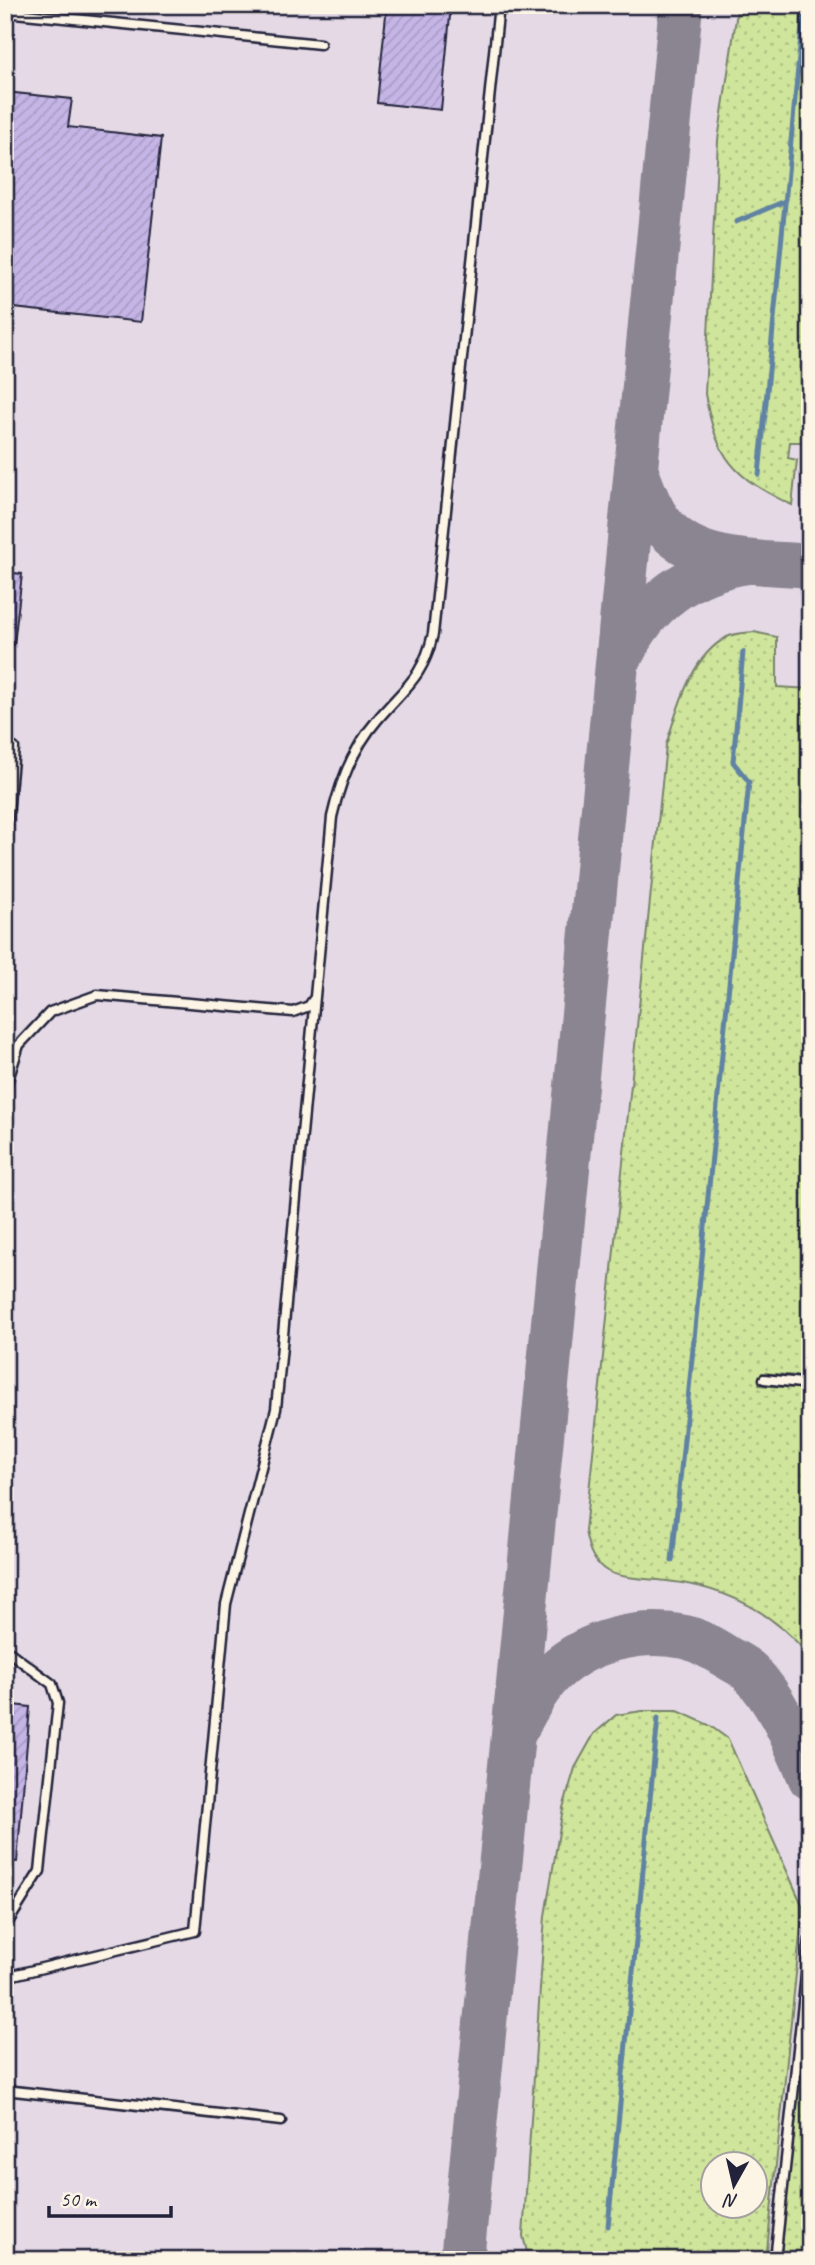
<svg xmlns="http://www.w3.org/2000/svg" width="815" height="2265" viewBox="0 0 815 2265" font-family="Caveat,sans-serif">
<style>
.built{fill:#e4d9e5;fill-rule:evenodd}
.grass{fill:url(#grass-dots);stroke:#78846b;stroke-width:2;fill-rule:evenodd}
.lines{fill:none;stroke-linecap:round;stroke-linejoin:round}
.stream{stroke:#6082a3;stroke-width:5}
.taxiway{stroke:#8a8590;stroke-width:44}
.building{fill:url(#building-hatch);stroke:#22223b;stroke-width:2}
.service-casing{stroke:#22223b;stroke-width:13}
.service{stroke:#fcf5e5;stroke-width:8}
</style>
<defs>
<pattern id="grass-dots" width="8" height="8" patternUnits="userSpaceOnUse" patternTransform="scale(1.75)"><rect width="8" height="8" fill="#cfe59b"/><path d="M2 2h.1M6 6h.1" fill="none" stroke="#b1c486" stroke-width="1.8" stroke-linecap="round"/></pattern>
<pattern id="building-hatch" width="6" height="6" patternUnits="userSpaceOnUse" patternTransform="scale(1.75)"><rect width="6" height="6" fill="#c5b5e6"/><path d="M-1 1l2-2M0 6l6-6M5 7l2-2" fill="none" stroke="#a99bc6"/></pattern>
</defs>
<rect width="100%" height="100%" fill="#f1e8e5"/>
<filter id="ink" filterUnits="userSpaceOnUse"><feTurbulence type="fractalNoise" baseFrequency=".0143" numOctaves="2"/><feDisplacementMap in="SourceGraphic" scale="14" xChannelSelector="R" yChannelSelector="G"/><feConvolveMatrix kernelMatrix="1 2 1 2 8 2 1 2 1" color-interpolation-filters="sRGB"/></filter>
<g filter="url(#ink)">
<path class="built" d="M5,5H810V2260H5ZM714,2164H756V2206H714Z"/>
<g class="grass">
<path d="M738,5H810V442H790L788,458L797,460L792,505C733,477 717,459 705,394L718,140Z"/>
<path d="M754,632L777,637V687L810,689V1377L762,1373L759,1385L810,1389V1657C773,1611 725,1587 667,1581C650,1579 617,1579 604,1569C591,1559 588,1546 585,1531L666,745C678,708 690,657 727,637C735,633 746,633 754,632Z"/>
<path d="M642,1711H678L709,1725L728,1739L803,1907L766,2260H529L523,2236L545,1916L563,1808L575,1768L594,1734L616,1715ZM714,2164H756V2206H714Z"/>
<path d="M810,1977V2260H780Z"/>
</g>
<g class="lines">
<g class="stream">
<path d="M736,222L785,201"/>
<path d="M759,475L804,5"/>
<path d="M672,1561L749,782L733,762L743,652"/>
<path d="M608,2226L658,1718"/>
</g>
<g class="taxiway">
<path d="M636,470C643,487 648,505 659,520C692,567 759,561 810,566"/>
<path d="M622,655C646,602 691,570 748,562"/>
<path d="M517,1728C527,1708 539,1686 555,1671C589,1640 641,1628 685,1637C699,1640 715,1650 728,1658C735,1662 744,1666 750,1672C778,1701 794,1741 810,1778"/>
<path d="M462,2260L681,5"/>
</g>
</g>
<g class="building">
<path d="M387,5H451L441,110L377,103Z"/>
<path d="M5,92L72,99L68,127L161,138L141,322L5,307Z"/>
<path d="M5,572L22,574L14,645L5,644Z"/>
<path d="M5,1704L30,1707L17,1862L5,1861Z"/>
</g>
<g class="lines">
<g class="service-casing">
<g id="service">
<path d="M5,12L320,44"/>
<path d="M5,847L14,748"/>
<path d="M5,1105L7,1083L19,1045L50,1012L97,995L293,1012L309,1006L313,1000"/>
<path d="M764,1379L810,1384"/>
<path d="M5,1649L52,1684L58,1703L40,1871L5,1927"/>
<path d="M5,1977L195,1931L226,1604L276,1409L332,817C340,781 353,748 378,719C405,687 423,678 433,634L499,5"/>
<path d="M5,2090L281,2121"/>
<path d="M775,2260L810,1939"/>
</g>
</g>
<use href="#service" class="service"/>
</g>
</g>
<rect width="815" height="2265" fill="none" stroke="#fcf5e5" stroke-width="28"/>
<rect x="14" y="14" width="787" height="2237" fill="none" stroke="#22223b" stroke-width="2.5" filter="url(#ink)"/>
<g transform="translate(734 2185) rotate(188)"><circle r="33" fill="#fcf5e5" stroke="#a5a1a1" stroke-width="2"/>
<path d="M0-5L12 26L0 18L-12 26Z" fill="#22223b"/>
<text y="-10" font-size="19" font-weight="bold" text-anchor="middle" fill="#22223b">N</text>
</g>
<path d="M49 2206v10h122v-10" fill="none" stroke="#22223b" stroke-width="3.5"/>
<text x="60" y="2206" font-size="21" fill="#22223b" stroke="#fcf5e5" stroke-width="5" paint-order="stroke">50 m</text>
</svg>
